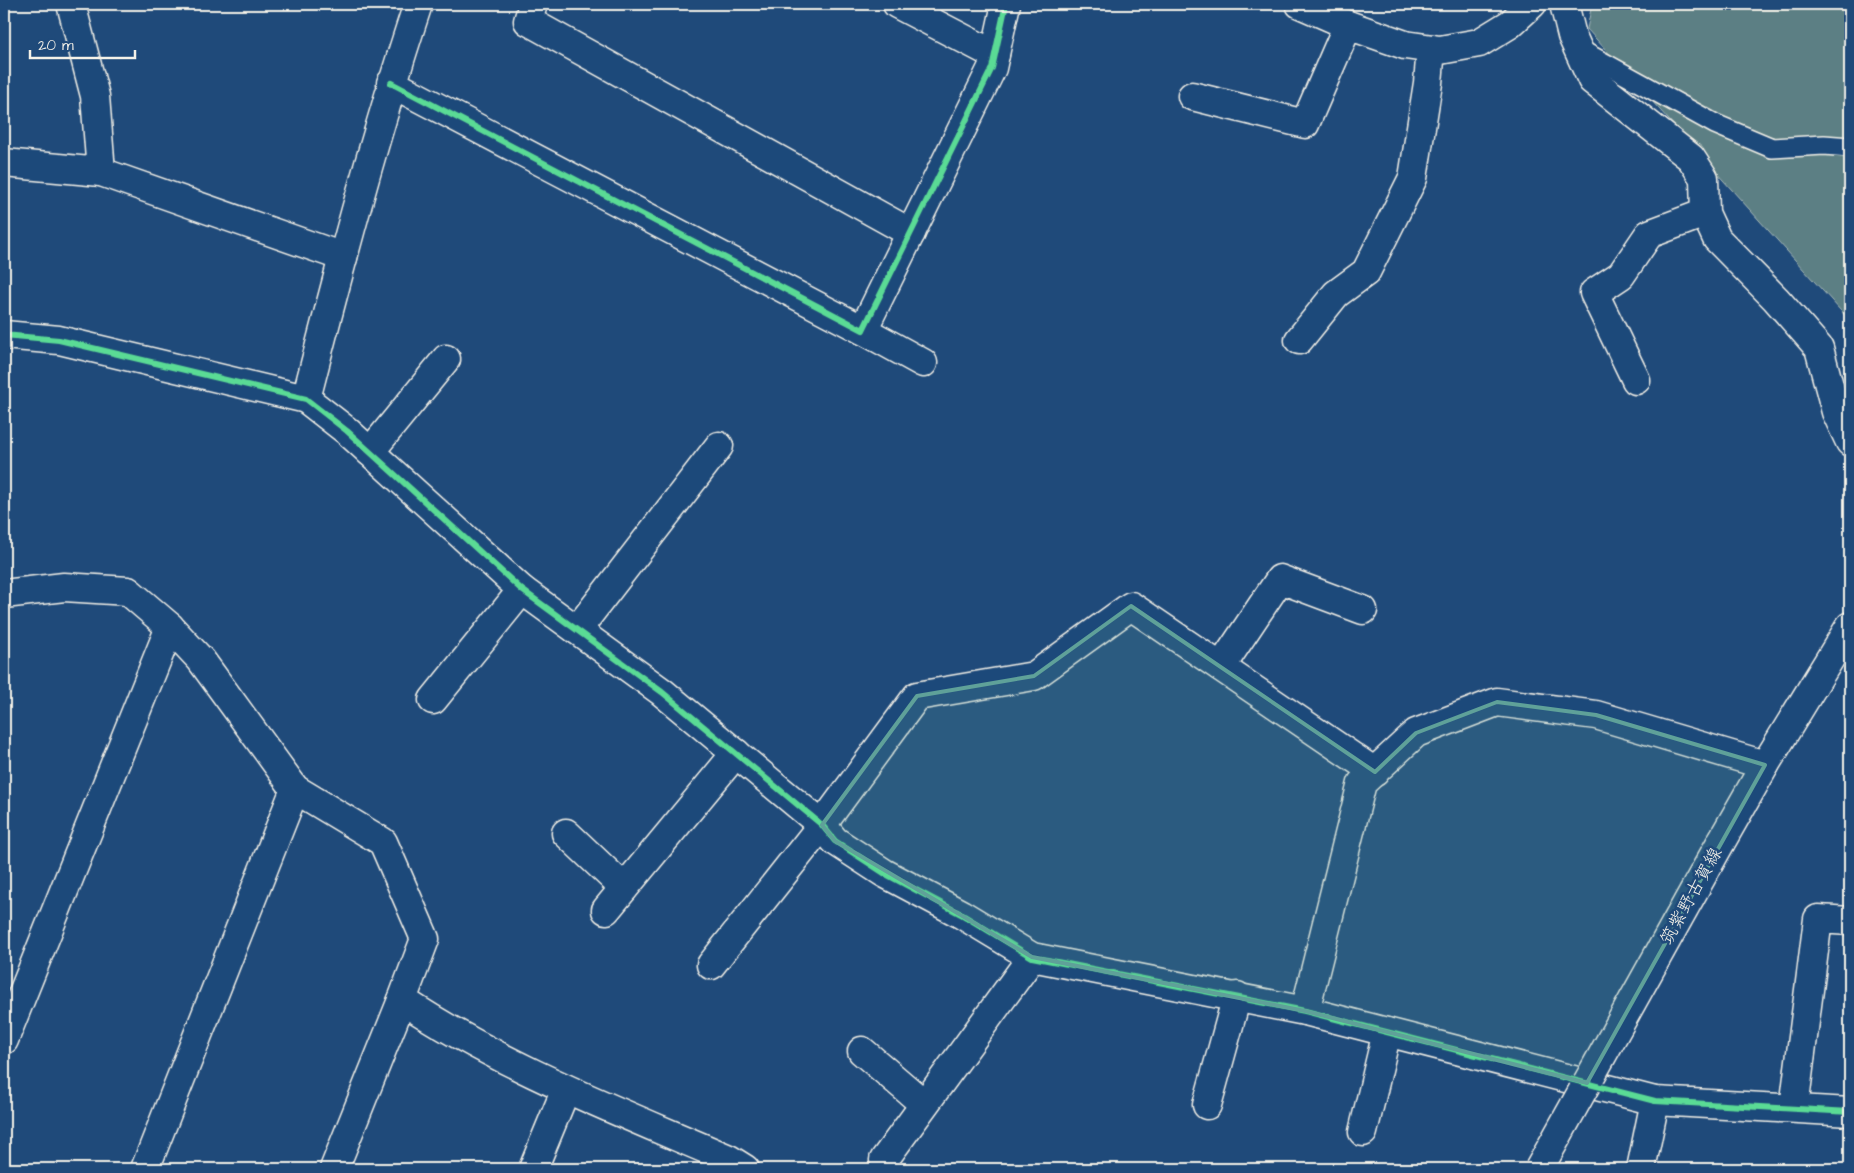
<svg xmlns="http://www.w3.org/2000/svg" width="1854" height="1173" viewBox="0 0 1854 1173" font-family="'Architects Daughter','Klee One',sans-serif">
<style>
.green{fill:#5b7f84;stroke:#a8b8b6}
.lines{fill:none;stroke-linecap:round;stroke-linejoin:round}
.lane-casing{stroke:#f4f1e8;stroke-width:22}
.street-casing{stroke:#f4f1e8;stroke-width:31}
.primary-casing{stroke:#f4f1e8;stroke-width:31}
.lane{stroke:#1f4a7a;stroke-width:19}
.street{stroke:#1f4a7a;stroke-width:28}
.primary{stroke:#1f4a7a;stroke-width:28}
.primary-bridge-casing{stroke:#f4f1e8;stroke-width:31;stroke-linecap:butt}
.primary-bridge{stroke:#1f4a7a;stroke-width:28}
.cycleway-casing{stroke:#1f4a7a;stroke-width:9}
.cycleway{stroke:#5adb95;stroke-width:6}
.marked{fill:#5fa199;fill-opacity:0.2;stroke:#5fa199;stroke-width:4;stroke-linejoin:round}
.labels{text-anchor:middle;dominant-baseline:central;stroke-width:5;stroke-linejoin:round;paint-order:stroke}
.street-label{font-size:18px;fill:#f4f1e8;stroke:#1f4a7a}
</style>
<rect width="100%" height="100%" fill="#1f4a7a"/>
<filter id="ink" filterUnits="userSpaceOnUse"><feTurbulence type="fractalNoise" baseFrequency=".02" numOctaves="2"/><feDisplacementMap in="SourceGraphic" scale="10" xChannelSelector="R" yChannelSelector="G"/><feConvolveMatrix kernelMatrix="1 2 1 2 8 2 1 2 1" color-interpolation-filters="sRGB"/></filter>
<g filter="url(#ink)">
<path class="green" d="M1592,4H1850V321L1587,29Z"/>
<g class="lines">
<g class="lane-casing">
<path id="lane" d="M1577,48L1715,124L1772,148L1824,145L1850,147"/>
</g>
<g class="street-casing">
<g id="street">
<path d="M71,4L95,96L101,172"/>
<path d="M533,4L528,21L911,233"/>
<path d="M897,4L995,55"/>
<path d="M1300,4L1348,25L1405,45L1440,50L1479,43L1510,24L1532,4"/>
<path d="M1564,4L1572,36L1592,80L1691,158L1704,178L1705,213L1717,239L1776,299L1819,348L1836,412L1850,442"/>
<path d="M391,83L863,330L992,68L1006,4"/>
<path d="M1192,96L1305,124L1348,25"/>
<path d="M4,163L101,172L343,257"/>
<path d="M863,330L923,363"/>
<path d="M4,335L59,340L306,399L347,431L522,590L662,692L822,825L835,841L884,873L961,914L1032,957L1305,1011L1655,1101L1850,1112"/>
<path d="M1299,340L1336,294L1366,272L1413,178L1428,83L1431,49"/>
<path d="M1636,380L1594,293L1621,275L1649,234L1705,213"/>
<path d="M306,399C340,266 375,134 418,4"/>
<path d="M370,452L446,359"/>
<path d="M4,594L64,587L128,591L170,627L201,660L295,789L383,842L425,939L402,1000L334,1169"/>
<path d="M577,630L719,446"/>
<path d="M1221,667L1280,579L1363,610"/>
<path d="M433,700L522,590"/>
<path d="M566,833L624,888"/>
<path d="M606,910L736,753"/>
<path d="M711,965L822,825L917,696L1034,676L1131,606L1375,772"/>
<path d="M402,1000C503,1067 618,1111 729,1159L745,1169"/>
<path d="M1305,1011L1362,783L1416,733L1497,702L1596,715L1765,765"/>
<path d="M4,1040L170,627"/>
<path d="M862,1051L924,1104"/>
<path d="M1207,1105L1237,996"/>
<path d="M1794,1108L1818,919L1850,921"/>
<path d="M1363,1132L1387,1032"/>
<path d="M884,1160L1032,957"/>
<path d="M145,1169L295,789"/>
<path d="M533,1169L566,1089"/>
<path d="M1641,1169L1655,1101"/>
</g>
</g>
<g class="primary-casing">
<path id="primary" d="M1721,842L1765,765L1850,626"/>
</g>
<use href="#lane" class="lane"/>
<use href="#street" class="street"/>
<use href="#primary" class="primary"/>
<g class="primary-bridge-casing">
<path id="primary-bridge" d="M1539,1169L1721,842"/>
</g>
<use href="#primary-bridge" class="primary-bridge"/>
<g class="cycleway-casing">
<g id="cycleway">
<path d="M391,83L863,330L992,68L1006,4"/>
<path d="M4,335L59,340L306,399L347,431L522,590L662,692L822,825L835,841L884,873L961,914L1032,957L1305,1011L1655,1101L1850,1112"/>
</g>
</g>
<use href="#cycleway" class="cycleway"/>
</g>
</g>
<path class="marked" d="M1131,606L1375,772L1416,733L1497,702L1596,715L1765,765L1587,1083L1305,1011L1032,957L835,841L822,825L917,696L1034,676Z"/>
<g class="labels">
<g class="street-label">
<text transform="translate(1691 896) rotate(-61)">筑紫野古賀線</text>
</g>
</g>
<rect width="1854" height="1173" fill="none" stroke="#1f4a7a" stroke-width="20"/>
<rect x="10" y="10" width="1834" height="1153" fill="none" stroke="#f4f1e8" stroke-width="2" filter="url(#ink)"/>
<path d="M30 50v8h105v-8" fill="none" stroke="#f4f1e8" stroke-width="2.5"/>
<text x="38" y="50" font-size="15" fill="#f4f1e8" stroke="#1f4a7a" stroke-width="4" paint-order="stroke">20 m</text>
</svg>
